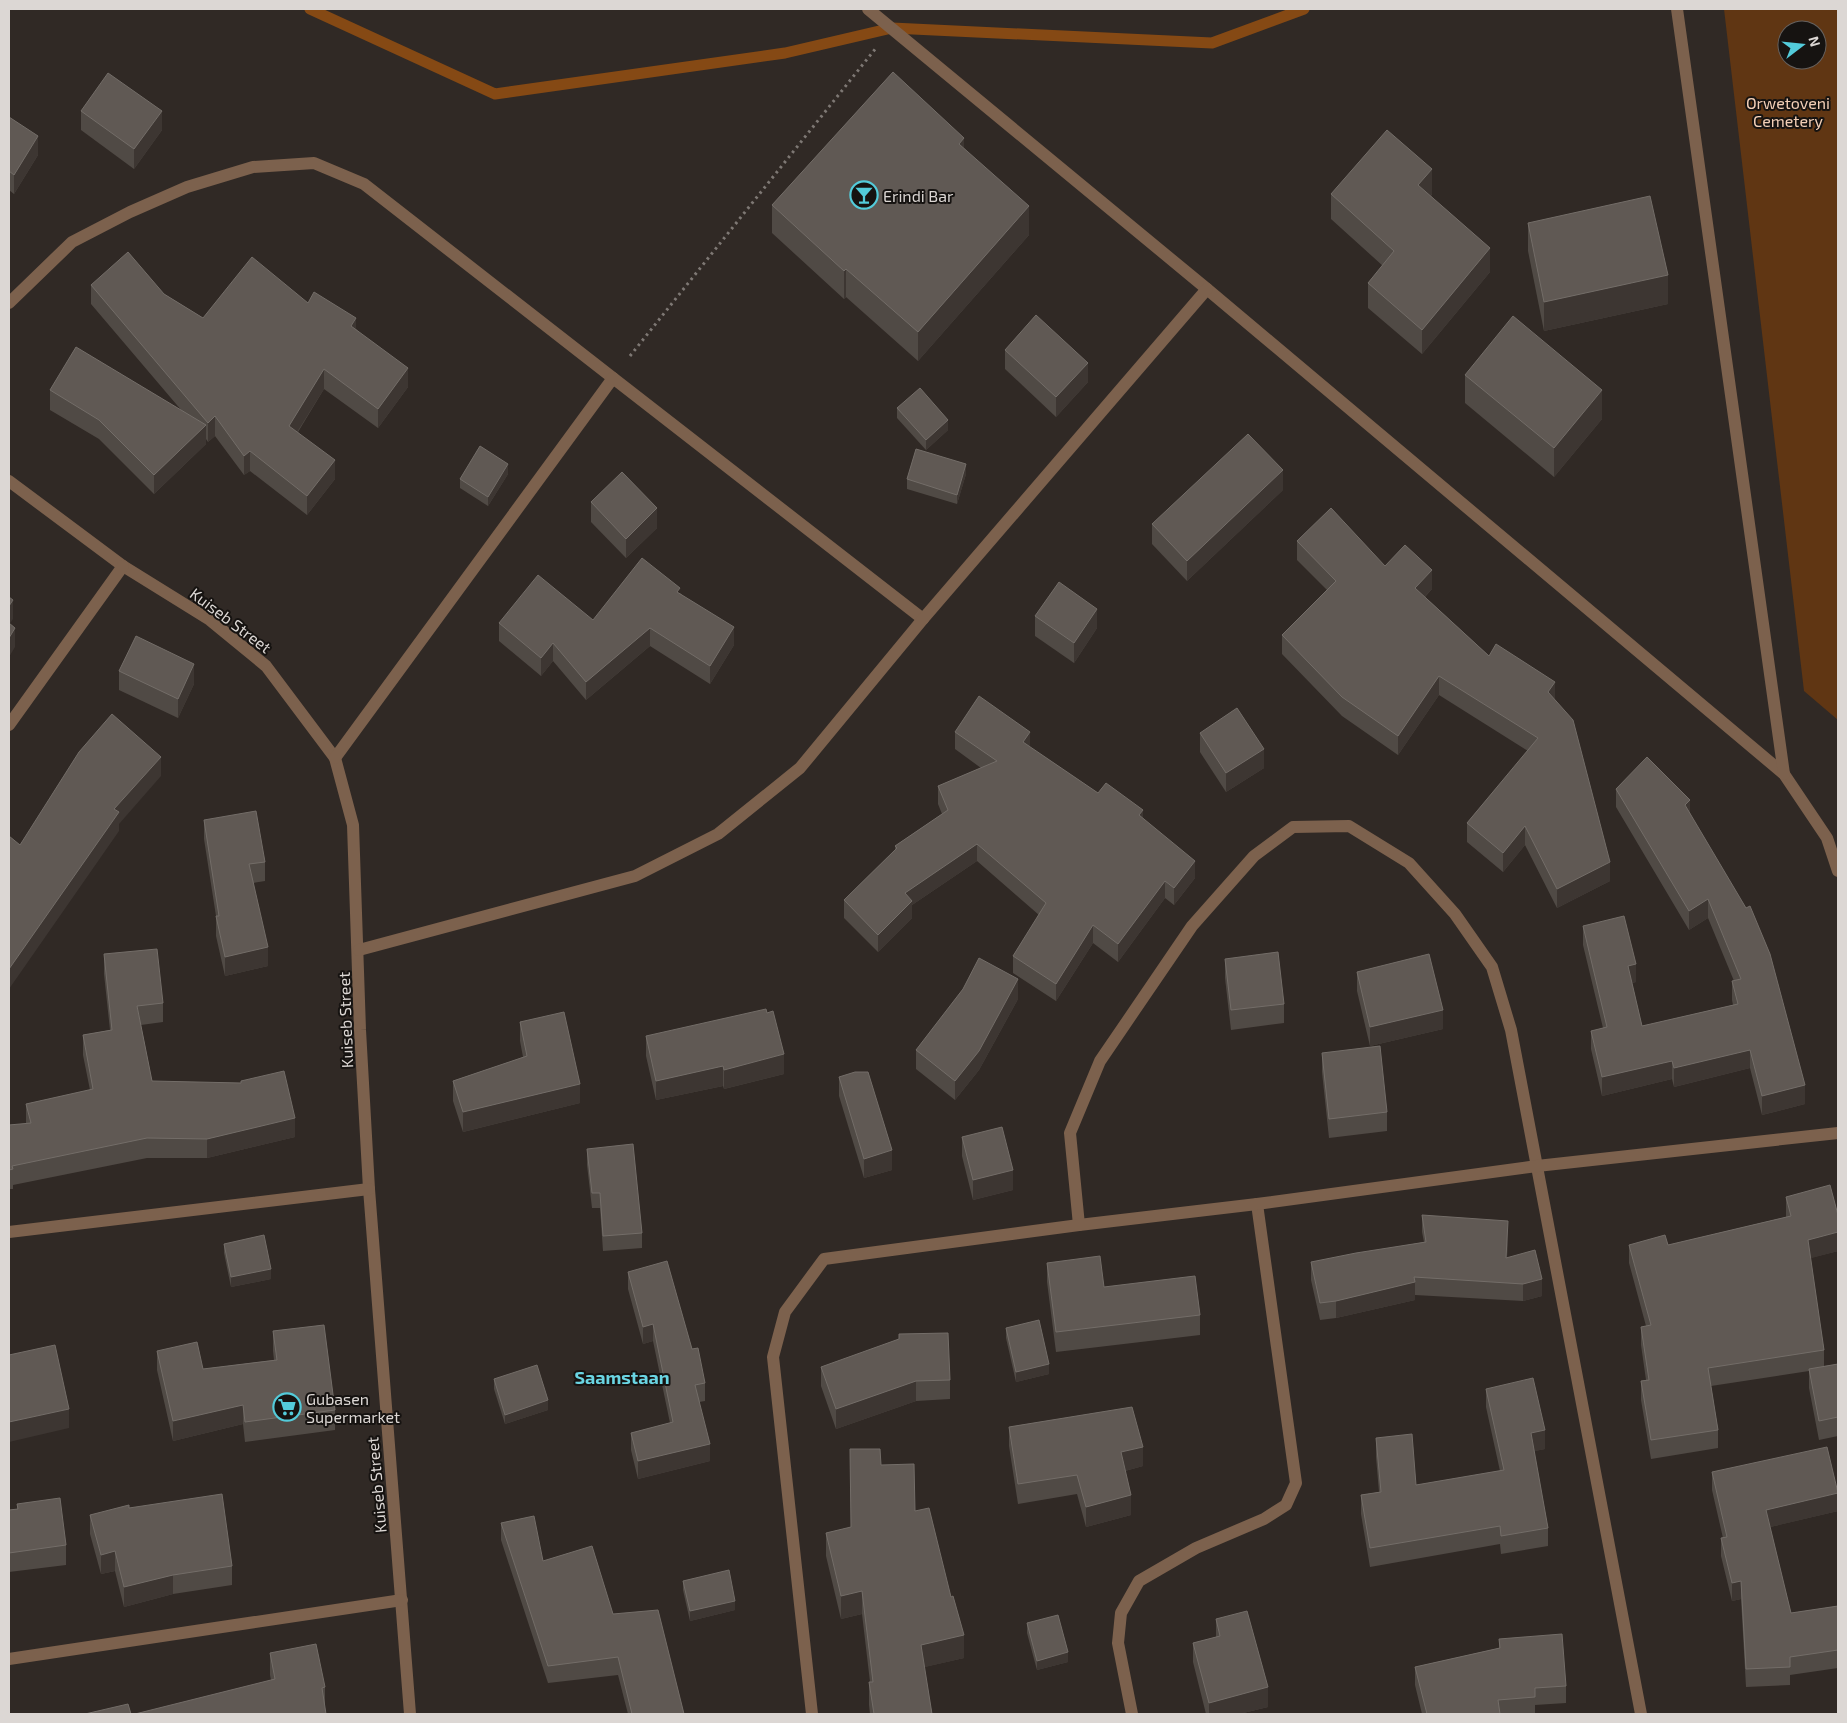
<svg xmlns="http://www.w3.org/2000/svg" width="1847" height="1723" viewBox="0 0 1847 1723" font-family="'Exo 2',sans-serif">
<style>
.green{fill:#603613;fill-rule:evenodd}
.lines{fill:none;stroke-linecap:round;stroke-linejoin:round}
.stream{stroke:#854914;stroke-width:11}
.path{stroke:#7e7874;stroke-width:3;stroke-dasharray:2.5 4;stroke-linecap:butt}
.service{stroke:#7c614d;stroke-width:12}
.minor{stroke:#7c614d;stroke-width:12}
.wall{fill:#504a45}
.shaded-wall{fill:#3d3632}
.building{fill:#605954;stroke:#736d68}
.labels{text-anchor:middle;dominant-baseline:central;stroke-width:4;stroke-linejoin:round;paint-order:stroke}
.park-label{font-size:16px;fill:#f3cfb6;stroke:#161311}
.poi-label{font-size:16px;fill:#dcd7d4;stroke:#161311;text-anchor:start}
.street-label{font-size:16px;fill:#dcd7d4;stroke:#161311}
.neighbourhood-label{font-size:18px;font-weight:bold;fill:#6ad5e3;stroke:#161311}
</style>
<rect width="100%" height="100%" fill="#302925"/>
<path class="green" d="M1724,9H1838V720L1804,691ZM1787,30H1817V60H1787Z"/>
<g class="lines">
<path class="stream" d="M310,9L495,94L785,53L892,28L1212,43L1304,9"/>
<path class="path" d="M630,356L876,48"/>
<g class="service">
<path d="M9,303L72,242L130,212L187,187L253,167L314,163L364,184L613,378"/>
<path d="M1132,1714L1118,1643L1121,1613L1139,1581L1196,1548L1264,1519L1286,1505L1296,1483L1257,1204"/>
</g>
<g class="minor">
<path d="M868,9L1207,289L1784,774L1827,838L1838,871"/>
<path d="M1677,9L1784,774"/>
<path d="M9,481L123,566L210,620L266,666L335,758L353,825L360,1030L369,1189L410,1714"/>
<path d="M9,725L123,566"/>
<path d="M335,758L613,378L923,619"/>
<path d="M359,950L635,876L718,834L800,768L923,619L1207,289"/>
<path d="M1079,1225L1070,1133L1100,1061L1192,926L1254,856L1293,827L1349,826L1409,863L1455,914L1492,967L1511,1030L1641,1714"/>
<path d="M9,1232L369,1189"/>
<path d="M9,1659L402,1600"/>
<path d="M812,1714L773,1357L785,1312L824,1259L1079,1225L1257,1204L1537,1166L1838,1133"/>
</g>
</g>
<g class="wall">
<path d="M81,111L162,130L134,169L81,130Z"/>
<path d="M9,117L38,155L14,194L9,190Z"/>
<path d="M964,148L1029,235L918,361L846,297L844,299L772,233V205Z"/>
<path d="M1331,194H1432L1431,196L1490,272L1422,354L1368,308V283L1383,266L1331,219Z"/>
<path d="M1528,223L1668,304L1544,331L1528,251Z"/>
<path d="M91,285L164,294L203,318L308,303L356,329L408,387L378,428L324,389L298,432L335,479L307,515L250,471L244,475L215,436L208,442L206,439V444L154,494L99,439L50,410V390L182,411L91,304Z"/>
<path d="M1005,350L1088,382L1056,417L1005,369Z"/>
<path d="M1465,375L1602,419L1554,477L1465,403Z"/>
<path d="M897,408L948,430L926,450L897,418Z"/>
<path d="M508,474L488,506L460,488V479Z"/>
<path d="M966,474L957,504L907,489V479Z"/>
<path d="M1283,490L1187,581L1152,544V524Z"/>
<path d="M591,502L657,528L626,558L591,522Z"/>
<path d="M1297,541L1385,566L1432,589L1425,597L1489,656L1555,700L1610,881L1557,908L1525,845L1503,872L1467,842V823L1528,751L1439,695L1398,755L1342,716L1282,654V635L1327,590L1297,560Z"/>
<path d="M680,593L734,645L710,684L650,646L586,700L553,661L541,676L499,641V623L593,620Z"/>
<path d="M1035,616L1097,628L1074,663L1035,636Z"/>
<path d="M119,671L194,684L178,718L119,690Z"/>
<path d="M955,732L1030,747L1098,793L1143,818L1195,878L1174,905L1165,898L1118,962L1093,943L1056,1001L1013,973V956L1039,915L977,861L912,905V918L878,952L844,918V900L895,850V846L942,814L938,804V786L981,768L955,749Z"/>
<path d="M1200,733L1264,768L1226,792L1200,752Z"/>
<path d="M1616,789L1690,813L1805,1104L1762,1115L1750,1068L1674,1087L1672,1079L1602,1096L1591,1049V1031L1603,1028L1583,945V926L1636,982L1632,983L1642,1026L1733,1005L1732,1000V981H1734L1708,918L1689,930L1616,807Z"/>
<path d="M204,820L265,862V881L253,883L268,966L225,976L216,936V916L204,839Z"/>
<path d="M104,954L163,1003V1022L141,1025L152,1081L295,1137L207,1158H147L13,1185V1189H9V1125L26,1124V1104L90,1090L83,1055V1035L110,1030L104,974Z"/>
<path d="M1225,959L1284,1004V1023L1231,1030L1225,978Z"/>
<path d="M1357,972L1443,1029L1370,1046L1357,991Z"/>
<path d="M1018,999L979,1070L955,1100L916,1069V1050Z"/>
<path d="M520,1022L580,1103L463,1132L453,1101V1081L523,1057L520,1041Z"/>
<path d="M646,1036L784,1074L724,1089L723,1086L656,1100L646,1056Z"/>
<path d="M1322,1053L1387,1112V1131L1329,1138L1322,1072Z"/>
<path d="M839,1077L892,1170L864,1178L839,1096Z"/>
<path d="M962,1137L1013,1190L973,1200L962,1156Z"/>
<path d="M587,1149L642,1233V1248L603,1251L600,1208H592L587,1165Z"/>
<path d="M1786,1197L1838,1251L1810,1258L1824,1350V1366L1838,1364V1436L1819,1440L1809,1388V1371L1711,1386L1718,1430V1448L1651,1459L1641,1400V1381L1646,1380L1641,1345V1327L1646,1326L1629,1263V1245H1668L1786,1217Z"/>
<path d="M1422,1215L1508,1239L1507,1258L1542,1296L1523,1301L1415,1295V1300L1336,1318L1320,1320L1311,1280V1262L1424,1242L1422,1232Z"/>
<path d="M224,1244L271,1279L231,1287L224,1253Z"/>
<path d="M1047,1263L1104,1287L1200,1315V1335L1056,1352L1047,1282Z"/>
<path d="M628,1272L692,1349L705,1383V1401L699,1402L710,1461L638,1479L631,1450V1433L670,1423L653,1341L643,1344L628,1289Z"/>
<path d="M1006,1328L1049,1374L1016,1382L1006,1338Z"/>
<path d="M273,1331L335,1410V1430L245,1442L243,1424L173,1441L157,1370V1351L203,1369L274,1360L273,1351Z"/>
<path d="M821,1367L950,1380V1399L916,1401L836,1429L821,1386Z"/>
<path d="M494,1379L548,1410L505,1424L494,1389Z"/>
<path d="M1486,1389L1545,1449L1534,1451L1548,1528V1546L1501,1554L1500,1544L1370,1567L1361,1514V1495L1379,1492L1376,1457V1438L1416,1485L1500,1471L1486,1407Z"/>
<path d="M1009,1427L1143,1466L1125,1471L1131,1515L1086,1527L1077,1494L1018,1504L1009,1446Z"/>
<path d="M881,1465L915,1511L964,1658L924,1667L932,1714H870L869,1705V1682H870L862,1614L841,1619L826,1556V1533L851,1527Z"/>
<path d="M1712,1472L1838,1511L1770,1527L1791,1613L1838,1606V1668L1790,1675V1685L1746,1687L1741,1599L1732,1601L1721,1556V1538H1723L1712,1490Z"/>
<path d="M17,1504L66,1545V1565L9,1572V1510L17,1509Z"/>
<path d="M129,1508L232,1566V1585L173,1594L124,1607L115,1571L101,1574L90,1534V1515Z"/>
<path d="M501,1523L543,1561L613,1614L684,1714H628L618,1675L548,1683L501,1540Z"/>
<path d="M683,1581L735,1610L690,1621L683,1590Z"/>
<path d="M1216,1619L1268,1707L1239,1714H1206L1193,1662V1643L1216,1637Z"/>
<path d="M1027,1623L1068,1662L1037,1670L1027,1633Z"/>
<path d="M1499,1639L1566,1686V1703L1535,1705V1714H1422L1415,1685V1667L1499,1648Z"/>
<path d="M270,1653L325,1687V1705L271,1680L270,1675Z"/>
</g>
<g class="shaded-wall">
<path d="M162,111V130L134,169V149Z"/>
<path d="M38,136V155L14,194V175Z"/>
<path d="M964,138V167L959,144Z"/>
<path d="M1432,169V194L1418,210V185Z"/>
<path d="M1029,206V235L918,361V332Z"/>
<path d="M1490,248V272L1422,354V330Z"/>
<path d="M846,269V297L844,299V271Z"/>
<path d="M1668,275V304L1544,331V302Z"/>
<path d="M356,318V337L351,326Z"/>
<path d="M1088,363V382L1056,417V397Z"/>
<path d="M408,368V387L378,428V409Z"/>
<path d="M324,369V389L289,445V426Z"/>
<path d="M1602,390V419L1554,477V448Z"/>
<path d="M215,416V436L208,442V423Z"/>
<path d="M948,420V430L926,450V440Z"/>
<path d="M206,425V444L154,494V475Z"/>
<path d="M250,451V471L244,475V456Z"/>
<path d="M335,460V479L307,515V496Z"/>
<path d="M508,464V474L488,506V497Z"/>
<path d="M966,464V474L957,504V495Z"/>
<path d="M1283,470V490L1187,581V561Z"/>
<path d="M657,508V528L626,558V539Z"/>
<path d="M1432,570V589L1415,607V588Z"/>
<path d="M13,600V619L9,625V606Z"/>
<path d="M1097,609V628L1074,663V643Z"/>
<path d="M734,627V645L710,684V666Z"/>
<path d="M15,628V647L9,657V638Z"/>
<path d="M650,628V646L586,700V682Z"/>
<path d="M553,643V661L541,676V658Z"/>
<path d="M194,664V684L178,718V699Z"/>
<path d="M1439,676V695L1398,755V736Z"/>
<path d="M1555,682V701L1548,692Z"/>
<path d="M1030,732V749L1023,742Z"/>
<path d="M1264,749V768L1226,792V773Z"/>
<path d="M161,757V776L119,824V831L9,989V969L114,809Z"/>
<path d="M1690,800V819L1685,805Z"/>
<path d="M1143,810V828L1139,815Z"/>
<path d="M1525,826V845L1503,872V853Z"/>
<path d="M977,844V861L912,905V918L878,952V935L905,893Z"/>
<path d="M1195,861V878L1174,905V888Z"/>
<path d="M1610,862V881L1557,908V889Z"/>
<path d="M1165,881V898L1118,962V944Z"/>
<path d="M1708,899V918L1689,930V911Z"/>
<path d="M1093,925V943L1056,1001V984Z"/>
<path d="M268,947V966L225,976V957Z"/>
<path d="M1636,964V982L1628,984V966Z"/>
<path d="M1018,979V999L979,1070L955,1100V1081Z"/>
<path d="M1443,1010V1029L1370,1046V1027Z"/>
<path d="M1750,1050V1068L1674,1087V1068Z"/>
<path d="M784,1054V1074L724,1089V1070Z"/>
<path d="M1672,1061V1079L1602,1096V1077Z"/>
<path d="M723,1066V1086L656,1100V1081Z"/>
<path d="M580,1084V1103L463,1132V1112Z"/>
<path d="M1805,1085V1104L1762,1115V1096Z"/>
<path d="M295,1118V1137L207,1158V1139Z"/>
<path d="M892,1150V1170L864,1178V1159Z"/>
<path d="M1013,1170V1190L973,1200V1180Z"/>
<path d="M1508,1221V1239L1506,1275V1258Z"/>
<path d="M1838,1232V1251L1808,1259V1240Z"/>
<path d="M271,1269V1279L231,1287V1277Z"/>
<path d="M1542,1279V1296L1523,1301V1284Z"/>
<path d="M1415,1282V1300L1336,1318V1301Z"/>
<path d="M653,1324V1341L643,1344V1327Z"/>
<path d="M1049,1364V1374L1016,1382V1372Z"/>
<path d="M916,1381V1401L836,1429V1409Z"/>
<path d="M548,1400V1410L505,1424V1415Z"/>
<path d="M243,1405V1424L173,1441V1421Z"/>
<path d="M69,1409V1428L9,1442V1422Z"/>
<path d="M1545,1430V1449L1531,1452V1433Z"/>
<path d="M710,1444V1461L638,1479V1461Z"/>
<path d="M1143,1447V1466L1121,1472V1452Z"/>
<path d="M1838,1493V1511L1766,1528V1510Z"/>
<path d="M1131,1495V1515L1086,1527V1507Z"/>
<path d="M115,1551V1571L101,1574V1555Z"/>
<path d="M173,1575V1594L124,1607V1587Z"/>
<path d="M1741,1581V1599L1732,1601V1583Z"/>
<path d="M862,1591V1614L841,1619V1596Z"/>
<path d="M735,1601V1610L690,1621V1611Z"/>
<path d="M964,1635V1658L921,1668V1645Z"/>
<path d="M1068,1652V1662L1037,1670V1661Z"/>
<path d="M1268,1687V1707L1239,1714H1209V1703Z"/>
</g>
<g class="building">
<path d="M893,72L964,138L959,144L1029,206L918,332L846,269L844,271L772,205Z"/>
<path d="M108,73L162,111L134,149L81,111Z"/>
<path d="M9,117L38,136L14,175L9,171Z"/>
<path d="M1387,130L1432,169L1418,185L1490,248L1422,330L1368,283L1394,251L1331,194Z"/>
<path d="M1650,196L1668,275L1544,302L1528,223Z"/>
<path d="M128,252L164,294L203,318L252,257L308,303L314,292L356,318L351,326L408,368L378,409L324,369L289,426L335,460L307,496L250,451L244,456L215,416L208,423L91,285Z"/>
<path d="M1036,315L1088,363L1056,397L1005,350Z"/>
<path d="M1513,316L1602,390L1554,448L1465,375Z"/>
<path d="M76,347L206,425L154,475L99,420L50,390Z"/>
<path d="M920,388L948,420L926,440L897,408Z"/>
<path d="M1248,434L1283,470L1187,561L1152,524Z"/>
<path d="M480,446L508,464L488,497L460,479Z"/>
<path d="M916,449L966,464L957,495L907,479Z"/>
<path d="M622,472L657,508L626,539L591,502Z"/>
<path d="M1331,508L1385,566L1405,545L1432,570L1415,588L1489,656L1496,644L1555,682L1548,692L1573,720L1610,862L1557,889L1525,826L1503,853L1467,823L1538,738L1439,676L1398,736L1342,697L1282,635L1336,581L1297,541Z"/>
<path d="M642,558L680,588L677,592L734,627L710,666L650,628L586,682L553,643L541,658L499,623L538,575L593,620Z"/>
<path d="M1059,582L1097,609L1074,643L1035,616Z"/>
<path d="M9,597L13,600L9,606Z"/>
<path d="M9,623L15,628L9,638Z"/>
<path d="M136,636L194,664L178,699L119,671Z"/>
<path d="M979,696L1030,732L1023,742L1098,793L1106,783L1143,810L1139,815L1195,861L1174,888L1165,881L1118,944L1093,925L1056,984L1013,956L1046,903L977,844L905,893L912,901L878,935L844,900L897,848L895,846L948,810L938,786L997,761L955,732Z"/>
<path d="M1237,708L1264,749L1226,773L1200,733Z"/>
<path d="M112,714L161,757L114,809L119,812L9,969V836L20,845L79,752Z"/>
<path d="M1647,757L1690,800L1685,805L1746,908L1750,906L1770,954L1805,1085L1762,1096L1750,1050L1674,1068L1672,1061L1602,1077L1591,1031L1607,1027L1583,926L1624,916L1636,964L1628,966L1642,1026L1738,1004L1732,981L1741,979L1708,899L1689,911L1616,789Z"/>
<path d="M256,811L265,862L249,864L268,947L225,957L216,916H219L204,820Z"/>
<path d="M157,949L163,1003L137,1006L152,1081L241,1083V1081L284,1071L295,1118L207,1139L147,1138L12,1166L13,1169L9,1170V1125L31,1123L26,1104L93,1089L83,1035L112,1030L104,954Z"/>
<path d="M1278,952L1284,1004L1231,1010L1225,959Z"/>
<path d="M1429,954L1443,1010L1370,1027L1357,972Z"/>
<path d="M979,958L1018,979L979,1051L955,1081L916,1050L963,989Z"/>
<path d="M766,1009L767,1013L773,1011L784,1054L724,1070L723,1066L656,1081L646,1036Z"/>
<path d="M564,1012L580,1084L463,1112L453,1081L527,1056L520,1022Z"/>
<path d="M1380,1046L1387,1112L1329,1119L1322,1053Z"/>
<path d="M855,1072H868L892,1150L864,1159L839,1077Z"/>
<path d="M1002,1127L1013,1170L973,1180L962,1137Z"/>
<path d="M633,1144L642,1233L603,1236L600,1193H592L587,1149Z"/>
<path d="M1830,1185L1838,1215V1232L1808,1240L1824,1350L1708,1368L1718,1430L1651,1440L1641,1381L1649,1380L1641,1327L1651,1325L1629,1245L1665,1235L1668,1245L1791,1216L1786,1197Z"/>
<path d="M1422,1215L1508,1221L1506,1258L1535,1250L1542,1279L1523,1284L1414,1277L1415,1282L1336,1301L1320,1303L1311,1262L1356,1253L1426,1242Z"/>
<path d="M264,1235L271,1269L231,1277L224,1244Z"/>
<path d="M1100,1256L1104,1287L1195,1276L1200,1315L1056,1332L1047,1263Z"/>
<path d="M667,1261L692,1349L698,1348L705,1383L695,1385L710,1444L638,1461L631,1433L673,1422L653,1324L643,1327L628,1272Z"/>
<path d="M1039,1320L1049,1364L1016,1372L1006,1328Z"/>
<path d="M324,1325L335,1410L245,1422L243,1405L173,1421L157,1351L197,1342L203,1369L277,1360L273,1331Z"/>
<path d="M948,1333L950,1380L916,1381L836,1409L821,1367L899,1339V1334Z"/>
<path d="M55,1345L69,1409L9,1422V1355Z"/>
<path d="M1838,1364V1417L1819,1421L1809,1369Z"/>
<path d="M537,1365L548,1400L505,1415L494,1379Z"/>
<path d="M1533,1378L1545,1430L1531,1433L1548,1528L1501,1536L1500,1526L1370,1548L1361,1495L1381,1492L1376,1438L1412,1434L1416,1485L1504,1470L1486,1389Z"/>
<path d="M1132,1407L1143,1447L1121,1452L1131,1495L1086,1507L1077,1475L1018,1484L1009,1427Z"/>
<path d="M1827,1447L1838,1493L1766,1510L1791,1613L1838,1606V1650L1790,1657V1667L1746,1669L1741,1581L1732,1583L1721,1538L1727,1537L1712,1472Z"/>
<path d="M850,1449H880L881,1465L914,1464L915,1511L929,1508L951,1597L953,1596L964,1635L921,1645L932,1714H874L869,1682H873L862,1591L841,1596L826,1533L851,1527Z"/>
<path d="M222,1494L232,1566L173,1575L124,1587L115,1551L101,1555L90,1515L129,1505V1508Z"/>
<path d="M60,1498L66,1545L9,1553V1510L18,1509L17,1504Z"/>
<path d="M534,1516L543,1561L592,1546L613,1614L658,1610L684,1714H632L618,1657L548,1666L501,1523Z"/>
<path d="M729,1570L735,1601L690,1611L683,1581Z"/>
<path d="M1247,1611L1268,1687L1209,1703L1193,1643L1220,1636L1216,1619Z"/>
<path d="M1058,1615L1068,1652L1037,1661L1027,1623Z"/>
<path d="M1562,1634L1566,1686L1535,1688V1697L1498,1700L1500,1714H1427L1415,1667L1500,1648L1499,1639Z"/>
<path d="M316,1644L325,1687L322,1688L326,1714H135L275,1679L270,1653Z"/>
<path d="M128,1704L131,1714H85Z"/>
</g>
<defs>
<g id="bar-ring" transform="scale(1.4375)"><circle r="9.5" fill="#161311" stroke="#53cbda" stroke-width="1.5"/><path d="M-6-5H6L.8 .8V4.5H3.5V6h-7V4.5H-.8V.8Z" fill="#53cbda"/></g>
<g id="supermarket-ring" transform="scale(1.4375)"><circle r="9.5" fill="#161311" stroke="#53cbda" stroke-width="1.5"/><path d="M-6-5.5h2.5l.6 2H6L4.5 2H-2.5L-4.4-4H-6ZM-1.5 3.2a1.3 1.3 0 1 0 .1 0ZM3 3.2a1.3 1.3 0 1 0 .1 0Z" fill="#53cbda"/></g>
</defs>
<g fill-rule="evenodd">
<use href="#bar-ring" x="864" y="195"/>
<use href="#supermarket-ring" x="287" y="1407"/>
</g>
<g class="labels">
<g class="park-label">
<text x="1788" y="102">Orwetoveni<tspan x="1788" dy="18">Cemetery</tspan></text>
</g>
<g class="poi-label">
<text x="883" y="195">Erindi Bar</text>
<text x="306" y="1398">Gubasen<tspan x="306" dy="18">Supermarket</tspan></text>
</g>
<g class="street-label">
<text transform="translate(231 620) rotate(37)">Kuiseb Street</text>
<text transform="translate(345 1020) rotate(-92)">Kuiseb Street</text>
<text transform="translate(376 1485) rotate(-95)">Kuiseb Street</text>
</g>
<g class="neighbourhood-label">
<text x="622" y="1377">Saamstaan</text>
</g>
</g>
<rect width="1847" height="1723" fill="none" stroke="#dcd7d4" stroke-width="20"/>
<g transform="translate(1802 45) rotate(74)"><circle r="24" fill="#161311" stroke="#65615f"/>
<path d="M0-4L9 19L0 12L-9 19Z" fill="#53cbda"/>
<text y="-8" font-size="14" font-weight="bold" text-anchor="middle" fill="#dcd7d4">N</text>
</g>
</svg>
